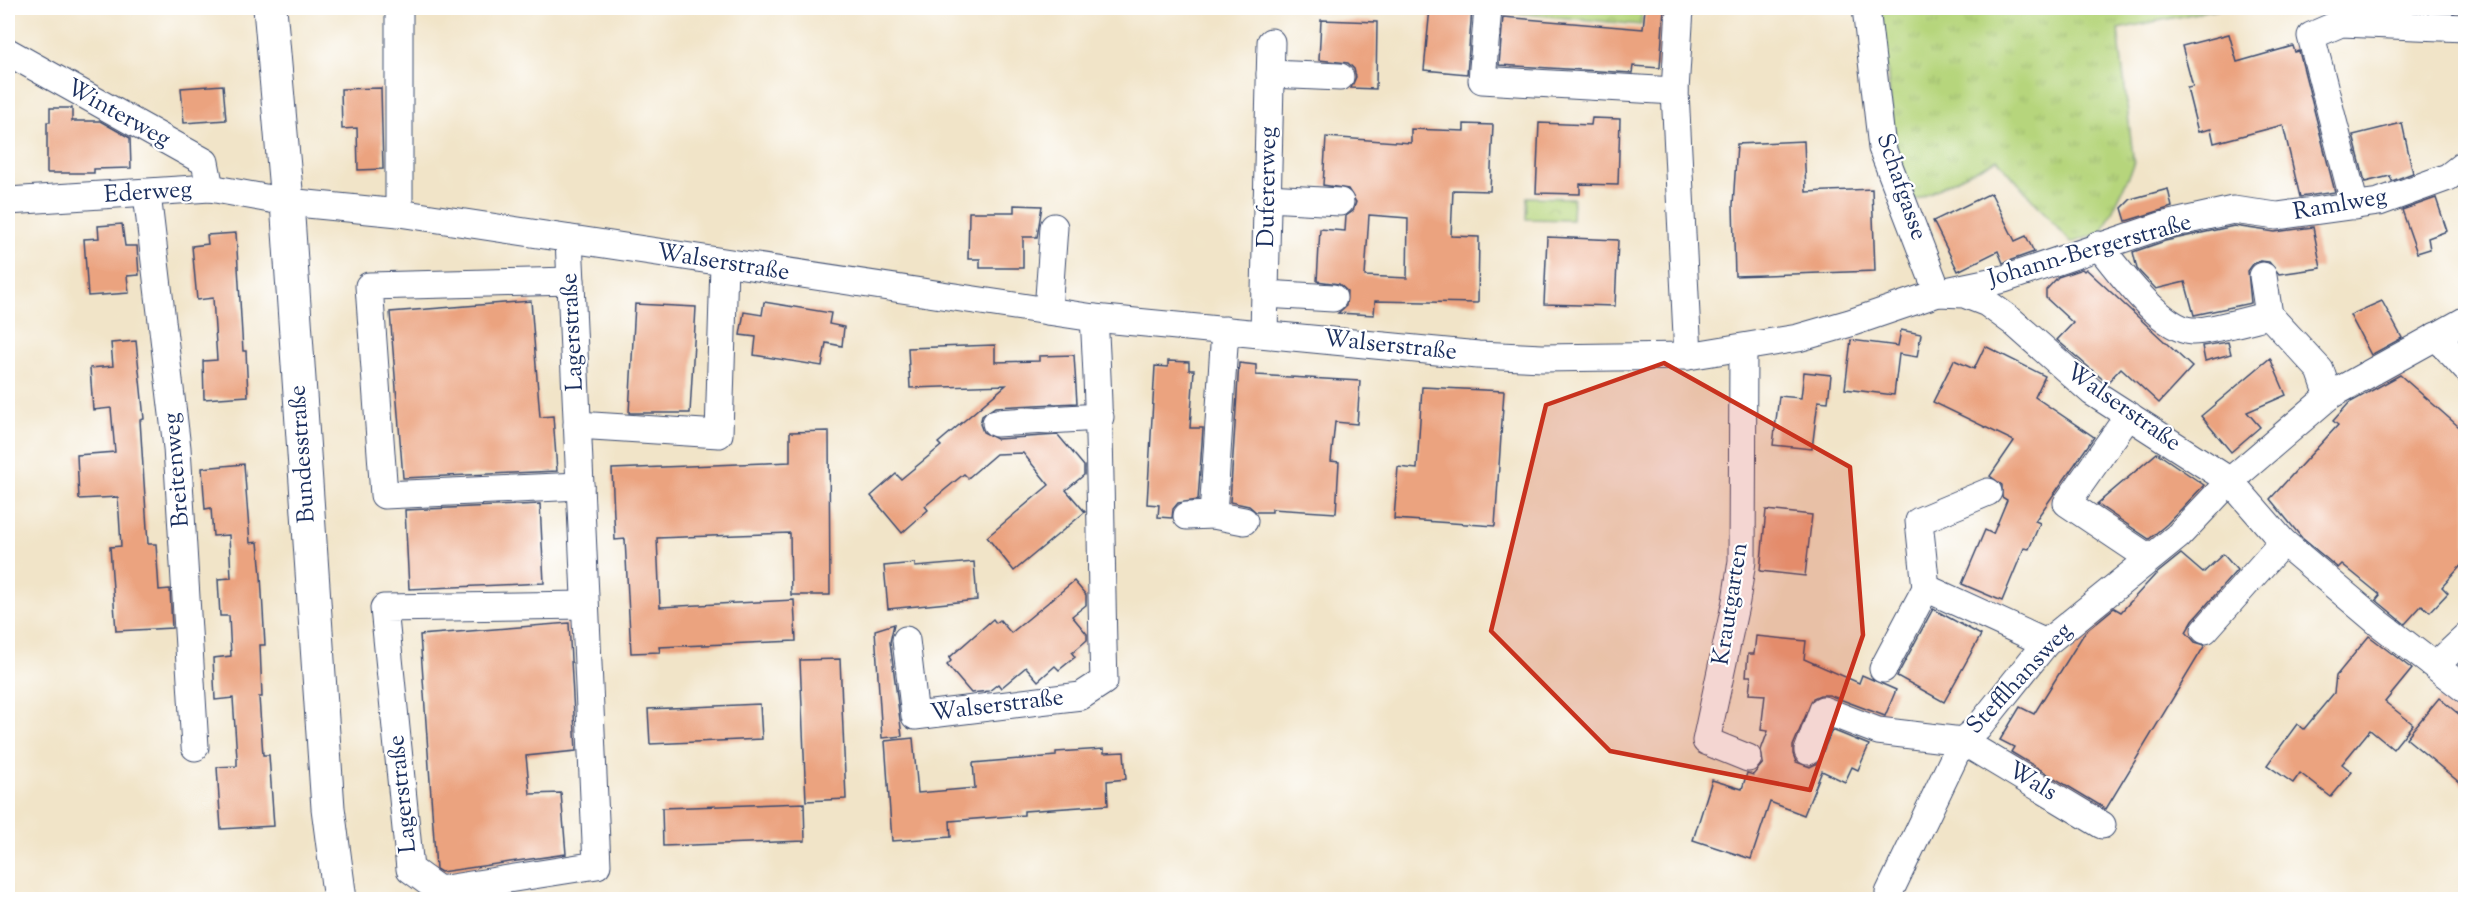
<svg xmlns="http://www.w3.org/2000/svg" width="2473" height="907" viewBox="0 0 2473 907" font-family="'Sorts Mill Goudy',serif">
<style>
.grass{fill:url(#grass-tufts);stroke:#68826d;stroke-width:1.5}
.park{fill:url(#park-crowns);stroke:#68826d;stroke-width:1.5}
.building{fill:#eba37f;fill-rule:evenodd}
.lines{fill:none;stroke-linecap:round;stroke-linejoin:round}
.minor-casing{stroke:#3b4a6e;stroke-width:29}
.major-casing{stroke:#3b4a6e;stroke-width:35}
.minor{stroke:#fff;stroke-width:27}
.major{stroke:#fff;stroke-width:33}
.marked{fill:#c8321e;fill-opacity:0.2;stroke:#c8321e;stroke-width:4.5;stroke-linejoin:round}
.labels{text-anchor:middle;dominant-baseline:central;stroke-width:4.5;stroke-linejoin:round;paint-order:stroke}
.street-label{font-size:24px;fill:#1b2f5e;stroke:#fff}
</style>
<defs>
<pattern id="grass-tufts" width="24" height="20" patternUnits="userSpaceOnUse" patternTransform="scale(1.5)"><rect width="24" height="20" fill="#b6d57c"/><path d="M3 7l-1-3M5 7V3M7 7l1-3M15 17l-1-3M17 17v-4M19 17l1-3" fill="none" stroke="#9cb76e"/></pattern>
<pattern id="park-crowns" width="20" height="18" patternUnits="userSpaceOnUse" patternTransform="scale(1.5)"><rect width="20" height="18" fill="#b6d57c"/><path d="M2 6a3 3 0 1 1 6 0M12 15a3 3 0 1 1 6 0" fill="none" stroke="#9cb76e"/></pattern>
</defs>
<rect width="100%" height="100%" fill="#fff"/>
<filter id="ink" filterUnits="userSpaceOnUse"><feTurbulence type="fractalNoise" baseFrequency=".0167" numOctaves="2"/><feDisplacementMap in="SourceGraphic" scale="12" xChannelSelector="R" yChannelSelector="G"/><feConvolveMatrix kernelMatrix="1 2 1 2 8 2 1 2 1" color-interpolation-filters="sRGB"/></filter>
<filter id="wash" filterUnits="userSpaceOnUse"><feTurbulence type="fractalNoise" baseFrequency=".008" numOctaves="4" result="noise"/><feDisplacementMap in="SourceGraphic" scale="24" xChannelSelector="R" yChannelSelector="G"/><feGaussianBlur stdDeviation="1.35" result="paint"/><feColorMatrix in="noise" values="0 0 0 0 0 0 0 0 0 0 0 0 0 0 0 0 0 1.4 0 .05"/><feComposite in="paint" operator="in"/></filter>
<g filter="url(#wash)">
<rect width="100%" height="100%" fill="#f1e4c8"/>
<path class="grass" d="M1881,8H2221L2118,29L2134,165L2102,233L2071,243L1997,159L1912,202L1896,158Z"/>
<g class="park">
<path d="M1505,8H1642L1641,25L1505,12Z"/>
<path d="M1527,197L1573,198L1572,220L1526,219Z"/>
</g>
<g id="blocks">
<g class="building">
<path d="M1430,8H1472L1467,74L1424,70Z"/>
<path d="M1645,8H1664L1660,68L1633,66L1632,73L1499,65L1503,17L1643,29Z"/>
<path d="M1321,20L1377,22L1376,89L1351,88L1356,77L1354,69L1348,63L1319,60Z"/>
<path d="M2229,34L2237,62L2293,46L2295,52L2299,51L2335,192L2300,197L2283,125L2214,143L2211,129L2198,132L2187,88L2193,87L2182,46Z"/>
<path d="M223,85L226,120L184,123L181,88Z"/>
<path d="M381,88L383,169L358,170L357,128L342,129L341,89Z"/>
<path d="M50,108H72V121H100L130,138L131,168L94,169V173H47V122H50Z"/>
<path d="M1592,118L1620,119L1618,185L1580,184V194L1536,193L1539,123L1591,125Z"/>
<path d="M2402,123L2413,173L2392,181L2390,176L2365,182L2353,135Z"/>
<path d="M1464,124L1493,125L1490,191L1453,190L1451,236L1479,237L1478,303L1375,301L1374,315L1338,313L1346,306L1347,291L1339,284L1317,281L1320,229L1345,231L1346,216L1353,211L1356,202L1348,189L1323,185L1326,137L1411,143V129L1464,131ZM1369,215L1408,218L1407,278L1365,276Z"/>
<path d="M1804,141L1806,192L1872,189L1875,271L1735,276L1733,205L1737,144Z"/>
<path d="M2168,189L2172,207L2126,221L2122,208L2131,199Z"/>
<path d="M1991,193L2015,241L2026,236L2034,252L2003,263L1998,251L1958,271L1933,221Z"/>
<path d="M2436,198L2447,231L2428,238L2430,249L2417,253L2402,210Z"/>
<path d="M1014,205L1042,206L1037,237H1023V268H980V259H968L969,212H1014Z"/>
<path d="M122,224L125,246H137L139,275L127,276L129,293L88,296L84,239L99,238L98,226Z"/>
<path d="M2234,226L2275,232L2313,227L2321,268L2279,274L2269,262L2260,261L2253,264L2248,271L2251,303L2194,315L2185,282L2156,289L2137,269L2133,252L2165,241Z"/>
<path d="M236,233L243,351H246L248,396L204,399L203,361L217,360L213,298L197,300L192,246L208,244L207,235Z"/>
<path d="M1547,237L1618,240L1615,306L1544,304Z"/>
<path d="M2082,269L2084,271L2086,269L2192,367L2159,403L2121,368L2107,383L2057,340L2073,323L2046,298V290L2058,277Z"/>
<path d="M531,301L540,417L553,416L557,471L403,478L390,312Z"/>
<path d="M2382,301L2402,338L2371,355L2350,315Z"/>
<path d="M764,302L831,313L829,324L844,327L842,346L826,343L822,366L754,355L756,337L740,335L744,312L762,315Z"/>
<path d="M635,304L696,307L690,413H629Z"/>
<path d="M1901,330L1921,334L1917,357L1899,354L1894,395L1845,389L1851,340L1898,346Z"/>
<path d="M136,341L144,419L140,420L148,544H156L159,590L170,589L172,628L116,631L110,547L121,546L118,497L79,499L77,455L115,452L111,408L93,410L90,368L113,366L111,343Z"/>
<path d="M2228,342L2231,354L2205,361L2202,346Z"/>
<path d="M995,345V362L1039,361V356L1074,355L1077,403L995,407L982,416L980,424L983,432L997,439L1058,435L1084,466V475L1066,490L1085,512L1014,571L987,537L1049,485L1023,453L996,454L968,478L964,474L925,506L928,510L902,533L871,496L896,474L901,479L941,446L938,443L1006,385L910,388L908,348Z"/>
<path d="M1985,346L2045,376L2035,397L2094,437L2035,521L2040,523L2029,549L2024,548L2002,601L1962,584L1985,530L1993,534L2007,500L2002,497V485L1990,476L2014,441L1933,402L1954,360L1974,369Z"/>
<path d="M2270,358L2286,395L2247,412L2260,427L2231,452L2201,416Z"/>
<path d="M1168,361L1189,362V370H1194L1190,428H1203L1198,500L1178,503L1173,509L1172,518L1158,517L1159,505L1147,504L1155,366L1168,367Z"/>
<path d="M1239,363L1256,365V375L1360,381L1357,424L1335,422L1331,461L1339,462L1336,513L1272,509V512H1256L1249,506L1230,502Z"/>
<path d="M1804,372L1831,375L1828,402L1818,401L1812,449L1773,445L1779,396L1801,398Z"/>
<path d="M2400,375L2466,433V560L2442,587L2448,593L2430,612L2422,605L2405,624L2376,600L2380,595L2342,564L2338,568L2302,538L2270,499L2338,425L2333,421L2349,403Z"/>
<path d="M1422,387L1504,391L1495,526L1394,519L1398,467L1417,469Z"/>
<path d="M829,431L830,595H791L790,533L657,538L660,607L794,600L796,641L659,647L660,652L631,653L625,539L615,540L612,469L790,462V432Z"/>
<path d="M2157,453L2204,485L2167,524L2149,539L2097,504Z"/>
<path d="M244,464L250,543L258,542L261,576L265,645H260L262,697H259L263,755H269L274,826L221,829L217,767L237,766V758L233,698L215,700L213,658L231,656L229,616H220L218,579L231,578L229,535L213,536L211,508L205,509L202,468Z"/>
<path d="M540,504L544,583L409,589L405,510Z"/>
<path d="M1766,510L1812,515L1805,576L1760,571Z"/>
<path d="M2181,554L2203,573L2223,554L2237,570L2193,620L2186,632L2195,642L2205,645L2106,809L2011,752L2014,747L2000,740L2020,707L2034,714L2085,632L2114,608L2121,612L2155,575Z"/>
<path d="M974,562L977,600L888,609L884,566L915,563V567Z"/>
<path d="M1074,581L1086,595V605L1072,616L1087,634V640L1072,653L1075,657L1059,670L1055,666L1038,681L1026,667L1001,688L998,684L989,691L971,693L947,665L951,661L949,658L993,619L996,623L1000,620L1011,633Z"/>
<path d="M1933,609L1981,635L1944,702L1897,676Z"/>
<path d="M569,623L576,751L526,756L530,794L561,793L566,854L441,872L436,869L420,635Z"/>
<path d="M894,624L890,642L902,736L882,738L875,630Z"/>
<path d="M1756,636L1806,641L1804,659L1859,683L1862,675L1896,690L1885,716L1829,695H1820L1813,698L1793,746V754L1796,762L1810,767L1818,763L1832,730L1869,745L1858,770L1852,767L1845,782L1822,771L1804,815L1770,802L1751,859L1693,840L1712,780L1742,789L1747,773L1753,775L1763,763L1761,750L1768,731L1761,730L1765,695L1749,694L1751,676H1746L1748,654H1754Z"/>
<path d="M2369,636L2412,669L2385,702L2413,724L2393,749L2370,730L2342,764L2352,772L2331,797L2300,773L2293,783L2267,765L2297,724L2304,729L2334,693L2336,676Z"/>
<path d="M840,659L846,799L806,801L800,660Z"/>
<path d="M2439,698L2466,720V788L2406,738Z"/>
<path d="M760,704L762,739L650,744L648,709Z"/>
<path d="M913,738L918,793L975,788L973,763L1056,756V752L1104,749V753L1124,752L1126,779L1107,781L1108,805L1024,811V815L950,821L951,837L892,841L885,741Z"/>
<path d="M804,803L805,841L663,846L662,808Z"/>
</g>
</g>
</g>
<g filter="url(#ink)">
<use href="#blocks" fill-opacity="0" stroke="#3b4a6e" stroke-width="1.5"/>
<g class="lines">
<g class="minor-casing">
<g id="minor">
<path d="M399,8V213"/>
<path d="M1488,8L1482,80L1675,91"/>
<path d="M1680,8L1675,91L1688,356"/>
<path d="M1866,8L1882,148L1938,293"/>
<path d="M8,52L205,162L210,188"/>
<path d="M1270,74L1340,77"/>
<path d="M147,194L177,448L195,747"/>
<path d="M1267,198L1340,202"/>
<path d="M8,201L210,188L287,202L399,213L1094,318L1478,355L1542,358L1688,356L1798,338L1850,323L1938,293L1964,294L1987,303L2013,322L2092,392L2230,481L2283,542L2380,624L2466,690"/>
<path d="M2355,206L2311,36L2341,23L2466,28"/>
<path d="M569,239L597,865L439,890L410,869L384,608L585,605"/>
<path d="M2098,245C2117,268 2160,329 2192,331C2207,332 2252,319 2269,315L2320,370L2329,396"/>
<path d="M2263,276L2269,315"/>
<path d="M571,281L369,286L384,495L580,486"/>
<path d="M1951,290L2004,279L2161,226L2233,210L2277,216L2379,202L2448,177L2466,163"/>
<path d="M1265,294L1333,298"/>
<path d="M1048,311L1054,227"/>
<path d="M1225,330L1213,515L1244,521"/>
<path d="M1264,333L1271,42"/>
<path d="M2436,336L2466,369"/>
<path d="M1743,348L1742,561L1736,601L1706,741L1748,758"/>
<path d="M2129,415L2067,503L2149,558"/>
<path d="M996,423L1100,417"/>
<path d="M577,425L719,434L724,264"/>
<path d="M1988,492L1919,521L1926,588L2046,643"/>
<path d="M1187,516L1213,515"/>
<path d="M2205,630L2283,542"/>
<path d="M906,640L915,716L1081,696L1104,681C1100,560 1102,439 1094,318"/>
<path d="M2436,665L2466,637"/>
<path d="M1883,669L1926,588"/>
<path d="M1808,751L1823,710L1878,731L1962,741L2102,825"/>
<path d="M1889,893L1962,741L1978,728L2046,643L2178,536L2230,481L2329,396L2466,320"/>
</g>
</g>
<g class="major-casing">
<path id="major" d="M270,8L287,202L328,808L340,900"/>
</g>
<use href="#minor" class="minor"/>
<use href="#major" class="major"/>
</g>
</g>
<path class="marked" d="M1664,363L1850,467L1863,635L1810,790L1610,751L1491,631L1546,405Z"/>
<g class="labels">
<g class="street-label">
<text transform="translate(118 114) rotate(29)">Winterweg</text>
<text transform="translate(1268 187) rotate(-89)">Dufererweg</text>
<text transform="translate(1901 187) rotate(71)">Schafgasse</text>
<text transform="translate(148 193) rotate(-4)">Ederweg</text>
<text transform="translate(2340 205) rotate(-10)">Ramlweg</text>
<text transform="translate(2090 251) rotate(-16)">Johann-Bergerstraße</text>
<text transform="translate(723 263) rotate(9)">Walserstraße</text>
<text transform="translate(573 332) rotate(-93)">Lagerstraße</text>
<text transform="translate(1390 346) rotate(6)">Walserstraße</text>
<text transform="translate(2123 408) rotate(35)">Walserstraße</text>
<text transform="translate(303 454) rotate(-94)">Bundesstraße</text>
<text transform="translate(177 470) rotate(-95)">Breitenweg</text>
<text transform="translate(1731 604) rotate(-81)">Krautgarten</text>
<text transform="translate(2020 679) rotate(-47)">Stefflhansweg</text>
<text transform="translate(997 706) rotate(-7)">Walserstraße</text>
<text transform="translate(2032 782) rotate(31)">Wals</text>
<text transform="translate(403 794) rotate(-96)">Lagerstraße</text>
</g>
</g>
<rect width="2473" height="907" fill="none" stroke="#fff" stroke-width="30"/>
</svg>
